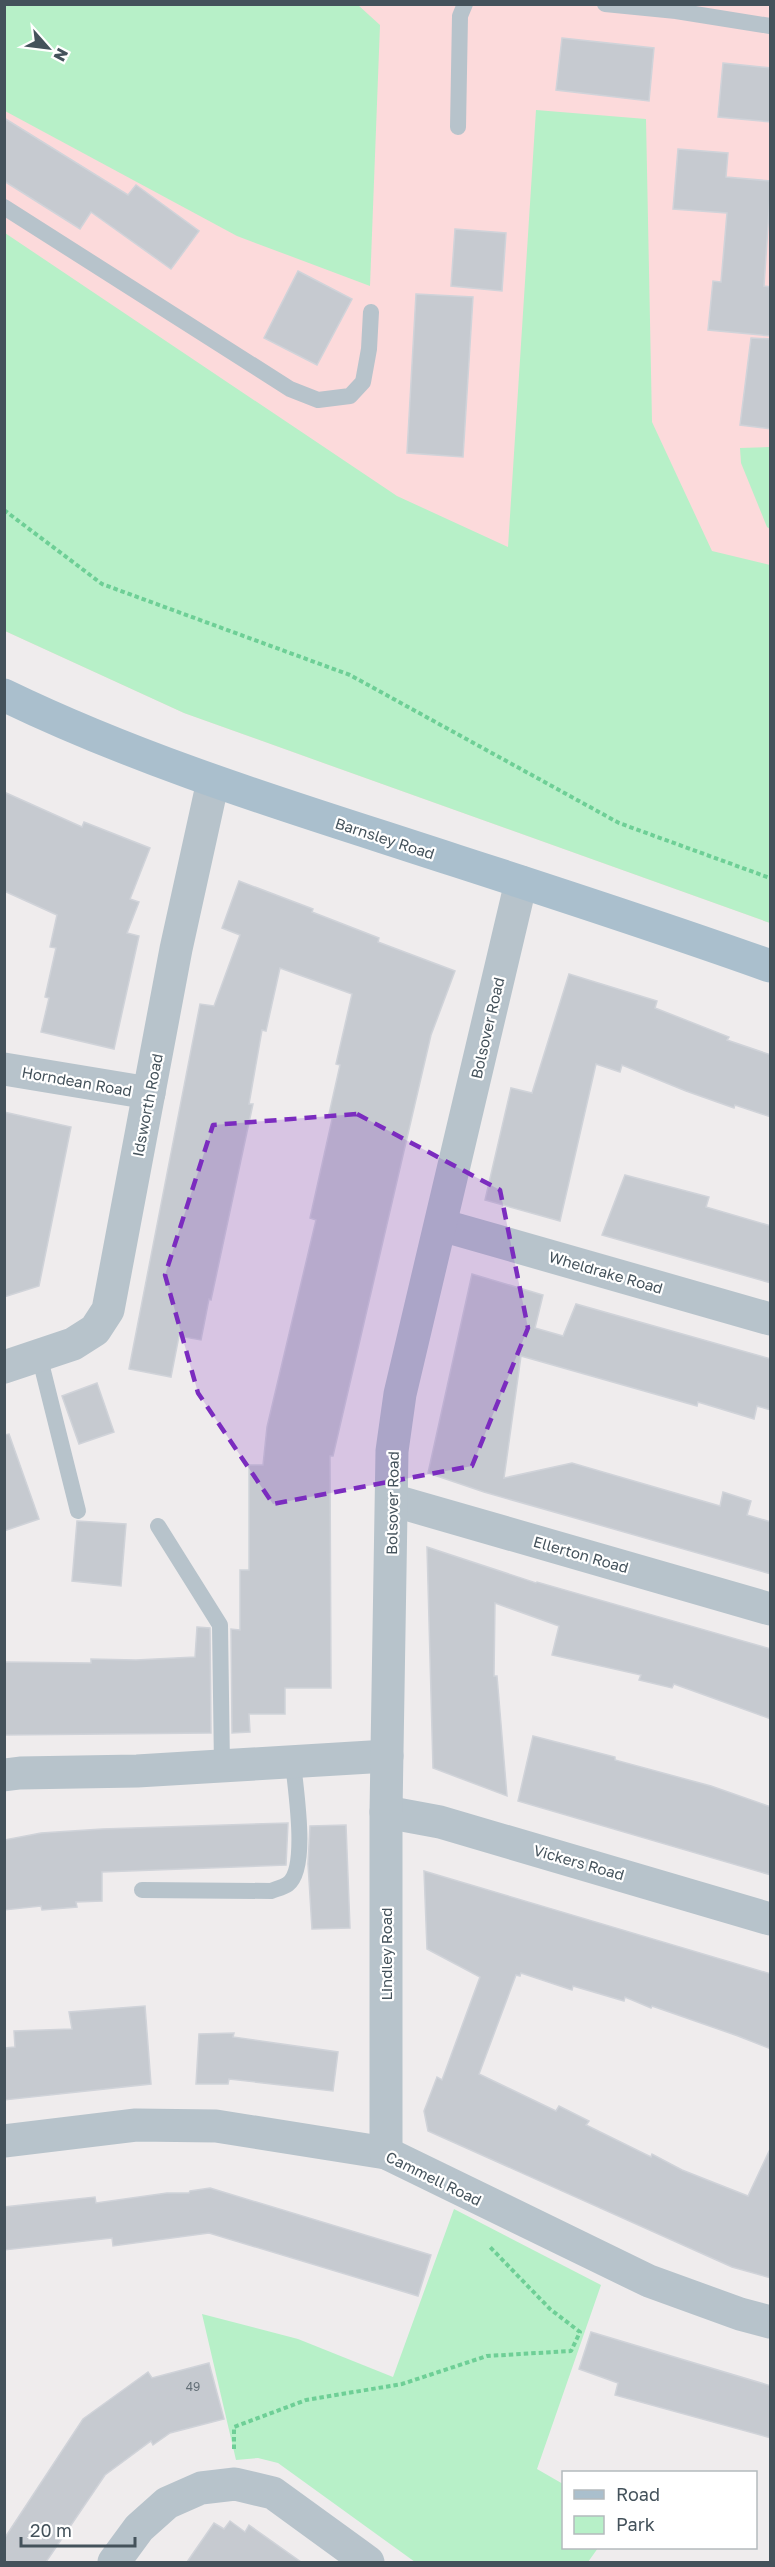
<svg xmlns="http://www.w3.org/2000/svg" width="775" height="2567" viewBox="0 0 775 2567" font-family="'Golos Text',sans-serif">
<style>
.medical{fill:#fcdadb}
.green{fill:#b7f0c8}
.building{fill:#c6cad0;stroke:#d0d3d9;stroke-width:1.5}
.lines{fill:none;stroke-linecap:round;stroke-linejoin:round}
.path{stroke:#6ecf96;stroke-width:4;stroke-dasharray:4.5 3;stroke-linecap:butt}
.lane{stroke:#b7c3cb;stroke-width:16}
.street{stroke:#b7c3cb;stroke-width:33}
.primary{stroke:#aabfcd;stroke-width:33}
.marked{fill:#7b2cbf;fill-opacity:0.2;stroke:#7b2cbf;stroke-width:4.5;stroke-dasharray:12 8;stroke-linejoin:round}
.labels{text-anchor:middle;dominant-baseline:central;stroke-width:4.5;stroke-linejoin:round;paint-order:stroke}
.number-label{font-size:12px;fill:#647078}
.street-label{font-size:15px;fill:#44525b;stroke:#fff}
</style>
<rect width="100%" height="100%" fill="#efeced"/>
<path class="medical" d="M5,5H770V923L184,713L5,631Z"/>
<g class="green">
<path d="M4,5H358L380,25L370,286L237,236L5,111Z"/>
<path d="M536,110L646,119L652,422L712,551L770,565V923L184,713L5,631V233L397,496L508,547Z"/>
<path d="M770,447V529L767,527L741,463L740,448Z"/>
<path d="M454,2209L601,2285L537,2469L563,2484L564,2548H598L588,2562H415L278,2463L258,2458L236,2460L202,2314L298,2339L393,2377Z"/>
</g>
<g class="building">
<path d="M562,38L654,48L649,101L556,90Z"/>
<path d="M723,63L771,68V122L718,117Z"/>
<path d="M4,118L128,195L136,185L199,231L171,269L91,212L80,229L4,181Z"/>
<path d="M678,149L728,153L726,177L771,181L764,286L771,287V336L708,330L713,281L721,282L727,213L673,209Z"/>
<path d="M455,229L506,233L502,291L451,286Z"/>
<path d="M298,271L352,299L317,365L264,338Z"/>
<path d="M416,294L473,297L463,457L407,453Z"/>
<path d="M751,338L771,339V429L740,425Z"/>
<path d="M4,792L82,827L84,822L150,848L130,899L139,902L127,933L139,936L114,1049L41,1032L49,998L45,997L56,948L50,947L57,915L4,891Z"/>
<path d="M239,881L313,909L312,912L379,938L378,942L455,971L431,1035L333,1456H330L331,1688H285V1714H249L250,1732L232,1733L231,1629L240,1630V1570H249V1465H263L267,1427L316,1220L310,1218L333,1115L329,1114L340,1065L336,1064L352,994L280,968L266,1031L262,1030L249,1104H253L211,1300L209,1299L201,1340L179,1336L171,1377L129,1369L200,1004L214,1006L240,935L222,928Z"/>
<path d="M569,974L657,1001L655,1008L729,1037L727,1040L771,1055V1117L735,1105L734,1108L686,1091L622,1065L620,1072L596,1064L560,1221L485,1200L511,1088L532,1093Z"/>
<path d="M4,1112L71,1127L39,1286L4,1297Z"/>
<path d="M625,1175L709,1197L706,1207L771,1226V1283L602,1235Z"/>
<path d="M472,1274L543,1295L535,1328L563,1336L576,1304L771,1359V1410L757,1406L754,1419L698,1402L697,1406L521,1356L504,1478L572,1463L720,1506L723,1492L751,1501L747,1515L771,1522V1574L484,1492L428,1473Z"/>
<path d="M97,1383L114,1432L79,1444L62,1396Z"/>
<path d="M9,1434L39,1519L4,1531V1435Z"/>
<path d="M77,1521L126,1524L121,1586L72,1581Z"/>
<path d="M427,1547L536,1583L537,1582L771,1649V1719L674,1684L672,1688L639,1680L641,1675L552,1655L559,1626L495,1603L494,1676H497L507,1796L433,1768Z"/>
<path d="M197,1627L210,1628L211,1733L4,1735V1662L91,1663V1659L136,1660L195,1657Z"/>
<path d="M533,1736L615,1757V1760L711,1786L771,1807V1875L518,1801Z"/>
<path d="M288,1823L286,1865L102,1872V1901L76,1902L77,1907L42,1910L41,1906L4,1910V1840L41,1833L102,1829Z"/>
<path d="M346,1825L350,1928L312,1929L308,1864L310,1826Z"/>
<path d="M424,1871L771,1974V2049L738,2036L652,2006L651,2008L625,1997L624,2001L573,1986L572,1990L521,1973L520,1976L516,1975L479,2074L556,2111L559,2106L589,2121L586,2125L651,2157L652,2154L682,2170L748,2196L771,2147V2278L732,2267L428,2131L424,2111L437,2077L442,2080L480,1977L427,1949Z"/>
<path d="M145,2006L151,2084L4,2100V2048L15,2047L14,2031L72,2029L69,2012Z"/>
<path d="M234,2033L233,2037L338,2052L333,2091L229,2079L228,2084H196L199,2034Z"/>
<path d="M210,2188L431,2255L418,2296L209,2233L113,2246L112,2238L4,2250V2207L95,2197L96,2203L167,2193H189L190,2191Z"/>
<path d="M591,2332L771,2386V2438L615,2395L618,2383L579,2369Z"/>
<path d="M209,2363L224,2419L170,2433L153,2445L151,2441L105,2475L46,2562H4V2539L83,2419L148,2372L152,2378Z"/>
<path d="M230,2521L245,2532L249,2525L301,2562H187L214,2523L224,2529Z"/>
</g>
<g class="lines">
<g class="path">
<path d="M4,510L102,584L350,675L619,823L770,878"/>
<path d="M234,2449V2427L306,2400L402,2384L487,2356L571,2351L580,2332L550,2309L490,2247"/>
</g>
<g class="lane">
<path d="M605,4L676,11L770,26"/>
<path d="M458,127L460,16L465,4"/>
<path d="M4,207L290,389L318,400L350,396L363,382L369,349L371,312"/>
<path d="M39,1355L78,1511"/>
<path d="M158,1526L220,1625L222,1766"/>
<path d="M142,1890L271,1891C276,1889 284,1887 288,1884C309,1868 295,1787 293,1762"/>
</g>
<g class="street">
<path d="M4,1069L149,1093"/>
<path d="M441,1225L770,1319"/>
<path d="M4,1367L73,1344L95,1330L108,1310L176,949L213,781"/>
<path d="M392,1500L770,1609"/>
<path d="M4,1775L20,1773L137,1771L387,1756"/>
<path d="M386,1812L440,1822L770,1919"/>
<path d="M4,2141L136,2125L216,2126L386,2153L649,2281L740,2314L770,2322"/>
<path d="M386,2153V1812L392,1451L400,1394L521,882"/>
<path d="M114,2562L139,2528L167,2503L201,2488L235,2484L273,2493L368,2562"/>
</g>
<path class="primary" d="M4,695C126,754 255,796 383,837C512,879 642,920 770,966"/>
</g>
<path class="marked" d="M357,1114L500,1190L528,1328L472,1466L273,1504L198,1393L165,1275L213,1125Z"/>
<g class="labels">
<g class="number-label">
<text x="193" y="2386">49</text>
</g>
<g class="street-label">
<text transform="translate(385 838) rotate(18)">Barnsley Road</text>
<text transform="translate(487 1028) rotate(-77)">Bolsover Road</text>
<text transform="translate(77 1081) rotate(10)">Horndean Road</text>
<text transform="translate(147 1105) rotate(-79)">Idsworth Road</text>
<text transform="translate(606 1272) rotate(16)">Wheldrake Road</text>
<text transform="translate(392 1503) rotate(-89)">Bolsover Road</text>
<text transform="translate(581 1554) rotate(16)">Ellerton Road</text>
<text transform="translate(579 1862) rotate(16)">Vickers Road</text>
<text transform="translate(386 1954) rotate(-90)">Lindley Road</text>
<text transform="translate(434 2178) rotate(26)">Cammell Road</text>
</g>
</g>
<rect width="775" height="2567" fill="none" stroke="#44525b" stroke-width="12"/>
<rect x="562" y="2471" width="195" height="78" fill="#ffffff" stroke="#b4babd" stroke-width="1.5"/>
<rect x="574" y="2490" width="30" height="9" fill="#aabfcd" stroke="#b4babd" stroke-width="1.5"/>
<text x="616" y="2501" font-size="18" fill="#44525b">Road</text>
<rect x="574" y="2516" width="30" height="18" fill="#b7f0c8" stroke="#b4babd" stroke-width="1.5"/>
<text x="616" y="2531" font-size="18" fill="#44525b">Park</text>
<g transform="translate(48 48) rotate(118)" stroke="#ffffff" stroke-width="4.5" paint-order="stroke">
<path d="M0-4.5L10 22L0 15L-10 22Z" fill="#44525b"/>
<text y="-9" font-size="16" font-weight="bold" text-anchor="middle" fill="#44525b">N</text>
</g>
<path d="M21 2537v9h114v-9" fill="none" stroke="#44525b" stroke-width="3"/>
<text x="30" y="2537" font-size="18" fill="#44525b" stroke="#ffffff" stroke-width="4.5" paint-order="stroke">20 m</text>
</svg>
